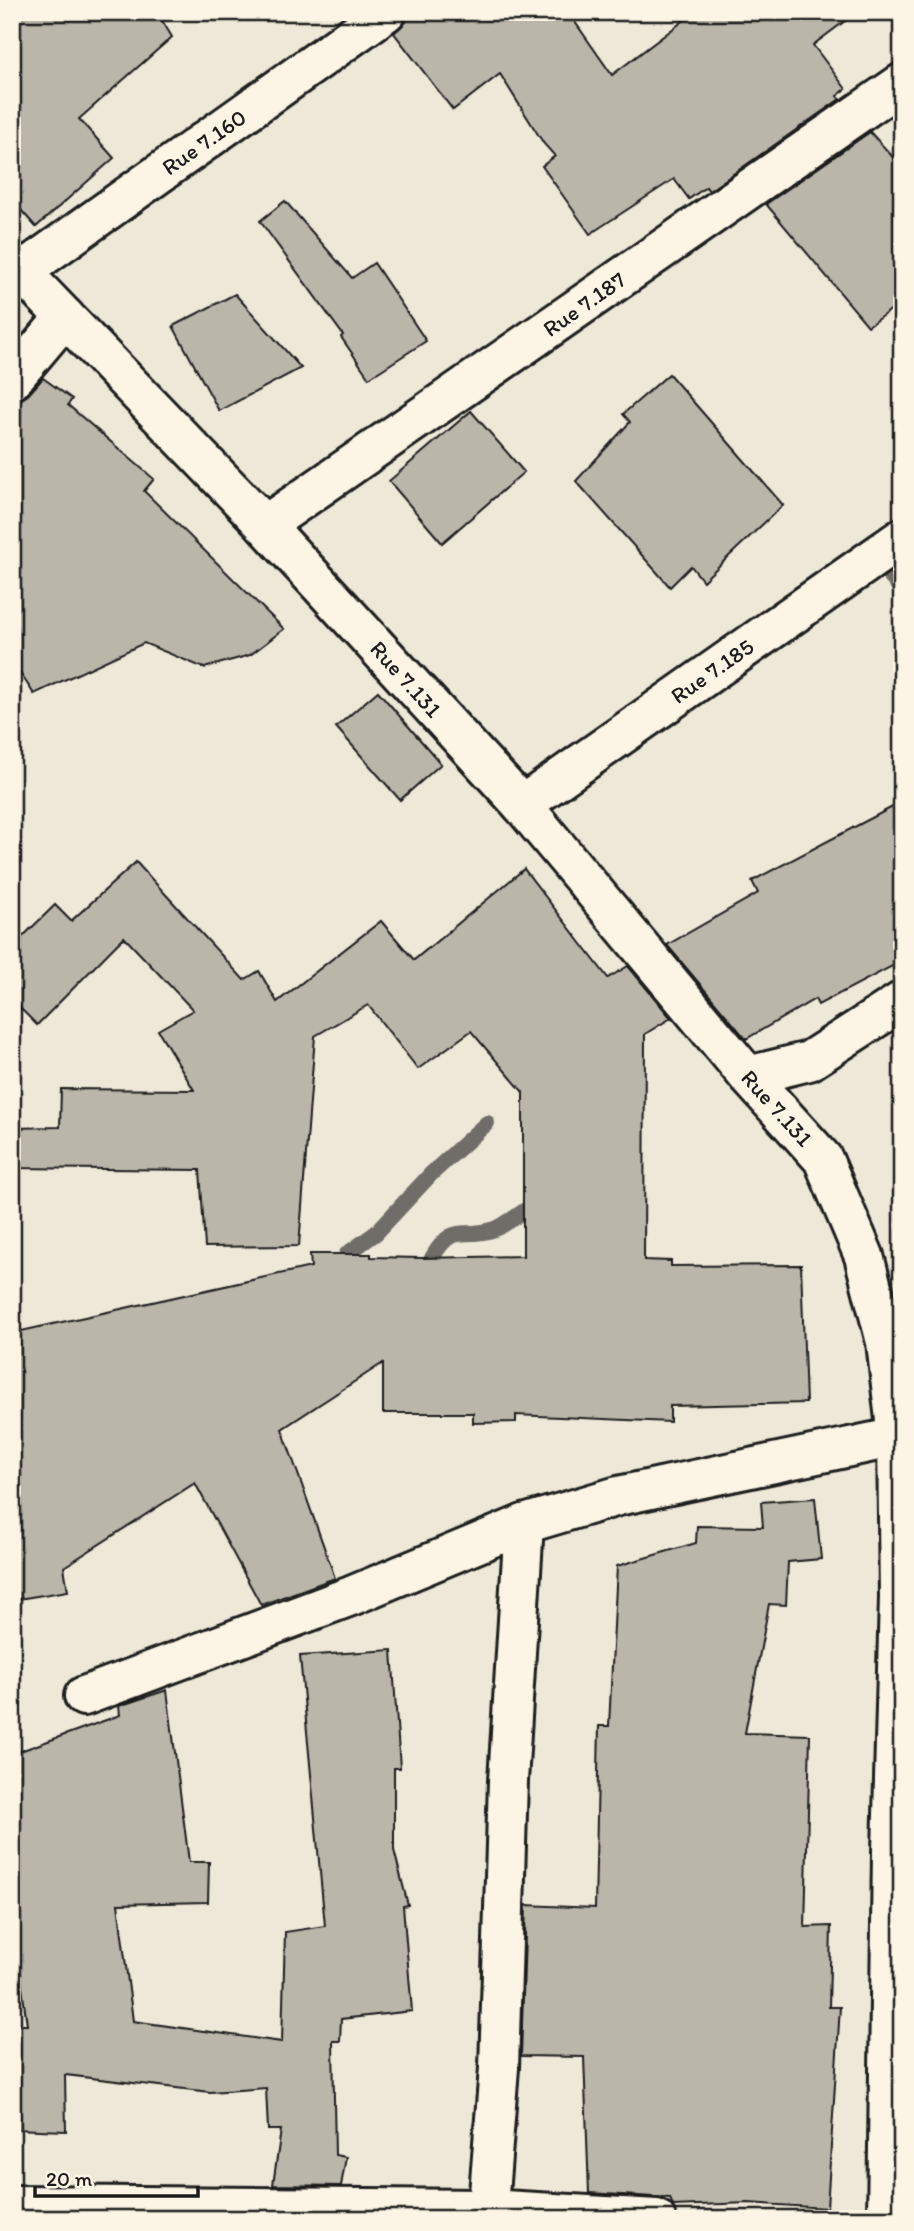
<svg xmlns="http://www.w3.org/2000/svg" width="914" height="2231" viewBox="0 0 914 2231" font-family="Itim,sans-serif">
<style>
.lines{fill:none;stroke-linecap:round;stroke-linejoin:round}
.stream{stroke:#6f6c67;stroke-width:16}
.building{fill:#bab6aa;stroke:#1c1c1c;stroke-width:2}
.minor-casing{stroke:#1c1c1c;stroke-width:44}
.minor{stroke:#fcf5e5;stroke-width:38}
.labels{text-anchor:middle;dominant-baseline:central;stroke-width:5;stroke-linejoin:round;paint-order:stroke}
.street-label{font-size:23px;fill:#1c1c1c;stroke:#fcf5e5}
</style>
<rect width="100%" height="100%" fill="#eee8d9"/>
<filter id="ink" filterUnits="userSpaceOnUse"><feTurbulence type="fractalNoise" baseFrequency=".0143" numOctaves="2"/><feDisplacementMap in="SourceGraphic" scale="14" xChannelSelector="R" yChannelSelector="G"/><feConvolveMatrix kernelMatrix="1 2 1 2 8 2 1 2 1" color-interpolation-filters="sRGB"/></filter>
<g filter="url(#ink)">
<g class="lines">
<g class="stream">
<path d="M883,568L902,590"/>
<path d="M347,1254L376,1233L431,1174L487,1123"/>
<path d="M432,1258C453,1222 460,1239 492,1230C504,1227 526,1209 538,1201"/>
</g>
</g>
<g class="building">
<path d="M12,12H157L172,37L79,119L114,158L36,227L12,200Z"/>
<path d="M407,12H568L612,75L695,12H857L813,45L846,89L837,96L840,99L709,191L706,187L689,199L674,179L590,234L542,166L555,156L544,144L500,74L453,110L394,33L406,22Z"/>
<path d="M870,132L902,167V302L868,326L766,204Z"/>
<path d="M285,201L352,278L374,263L426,341L369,378L341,337L343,335L260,221Z"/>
<path d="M235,294L301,368L219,411L173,326Z"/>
<path d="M669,374L783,505L703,581L691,566L670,587L576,481L630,422L623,414Z"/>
<path d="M43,378L72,399L68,405L154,479L144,491L284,629L250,655L204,668L144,643L34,694L12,661V401L20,400L28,395Z"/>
<path d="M471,411L524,472L442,543L389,481Z"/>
<path d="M378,691L441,764L400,800L336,727Z"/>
<path d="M902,802V961L818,1005L815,999L746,1039L667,945L758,893L752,881Z"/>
<path d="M136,862L244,980L259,971L277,1002L381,921L414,960L524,869L608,978L628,966L671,1018L645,1034L644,1260L671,1261V1266L801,1265L806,1403L670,1406V1422L516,1415V1422L473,1423V1413H383V1363L282,1429L335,1578L261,1605L195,1483L64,1567L68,1591L12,1600V1333L311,1267L310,1254H371V1257L421,1258L523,1256V1092L471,1031L418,1069L368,1005L315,1036L299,1246L205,1247L200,1170L12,1168V1128L60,1127L61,1089L194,1090L158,1030L193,1010L124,937L37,1025L12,1000V947L55,905L71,921Z"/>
<path d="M815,1498L821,1559L788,1562L786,1605L769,1604L745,1733L810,1735L805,1927L831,1926L829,2007H840L827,2208L748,2203L673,2206L670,2198L589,2193L584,2057L521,2056L526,1905L595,1908L599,1726H609L617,1566L696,1543L697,1526L763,1527L761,1502Z"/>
<path d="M392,1650L400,1768H394V1850L408,1905L403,1906L412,2011L341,2019L340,2041H333L335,2155L346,2157L341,2186L273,2185L281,2130H268L266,2088L210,2092L65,2075L66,2131L12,2129V2025H27L12,1911V1754L120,1715L119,1706L167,1690L189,1862H209L208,1902L118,1904L133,2021L282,2042L285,1932L325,1926L300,1656Z"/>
</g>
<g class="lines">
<g class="minor-casing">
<g id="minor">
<path d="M12,262L265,525L522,805L748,1076L823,1159L864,1256L886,1342L897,1437L899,1597L892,1852L887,2219"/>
<path d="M21,272L386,12"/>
<path d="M12,380L65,317"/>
<path d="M265,525L902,83"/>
<path d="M522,805L902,538"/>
<path d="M748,1076L809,1061L902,1001"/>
<path d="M84,1696L351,1596L524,1524"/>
<path d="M12,2205L487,2209L656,2219"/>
<path d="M487,2219L499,2068L508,1781L524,1524L618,1496L897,1437"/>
</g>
</g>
<use href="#minor" class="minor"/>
</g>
</g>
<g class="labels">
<g class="street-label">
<text transform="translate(204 142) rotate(-35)">Rue 7.160</text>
<text transform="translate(584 304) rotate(-35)">Rue 7.187</text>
<text transform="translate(712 671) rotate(-35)">Rue 7.185</text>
<text transform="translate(406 679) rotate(48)">Rue 7.131</text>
<text transform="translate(777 1108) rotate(48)">Rue 7.131</text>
</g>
</g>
<rect width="914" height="2231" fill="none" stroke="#fcf5e5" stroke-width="42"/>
<rect x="21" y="21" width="872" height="2189" fill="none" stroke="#1c1c1c" stroke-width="2.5" filter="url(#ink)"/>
<path d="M35 2186v10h163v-10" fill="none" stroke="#1c1c1c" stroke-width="3.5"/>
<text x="46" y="2186" font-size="21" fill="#1c1c1c" stroke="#fcf5e5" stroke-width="5" paint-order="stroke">20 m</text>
</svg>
